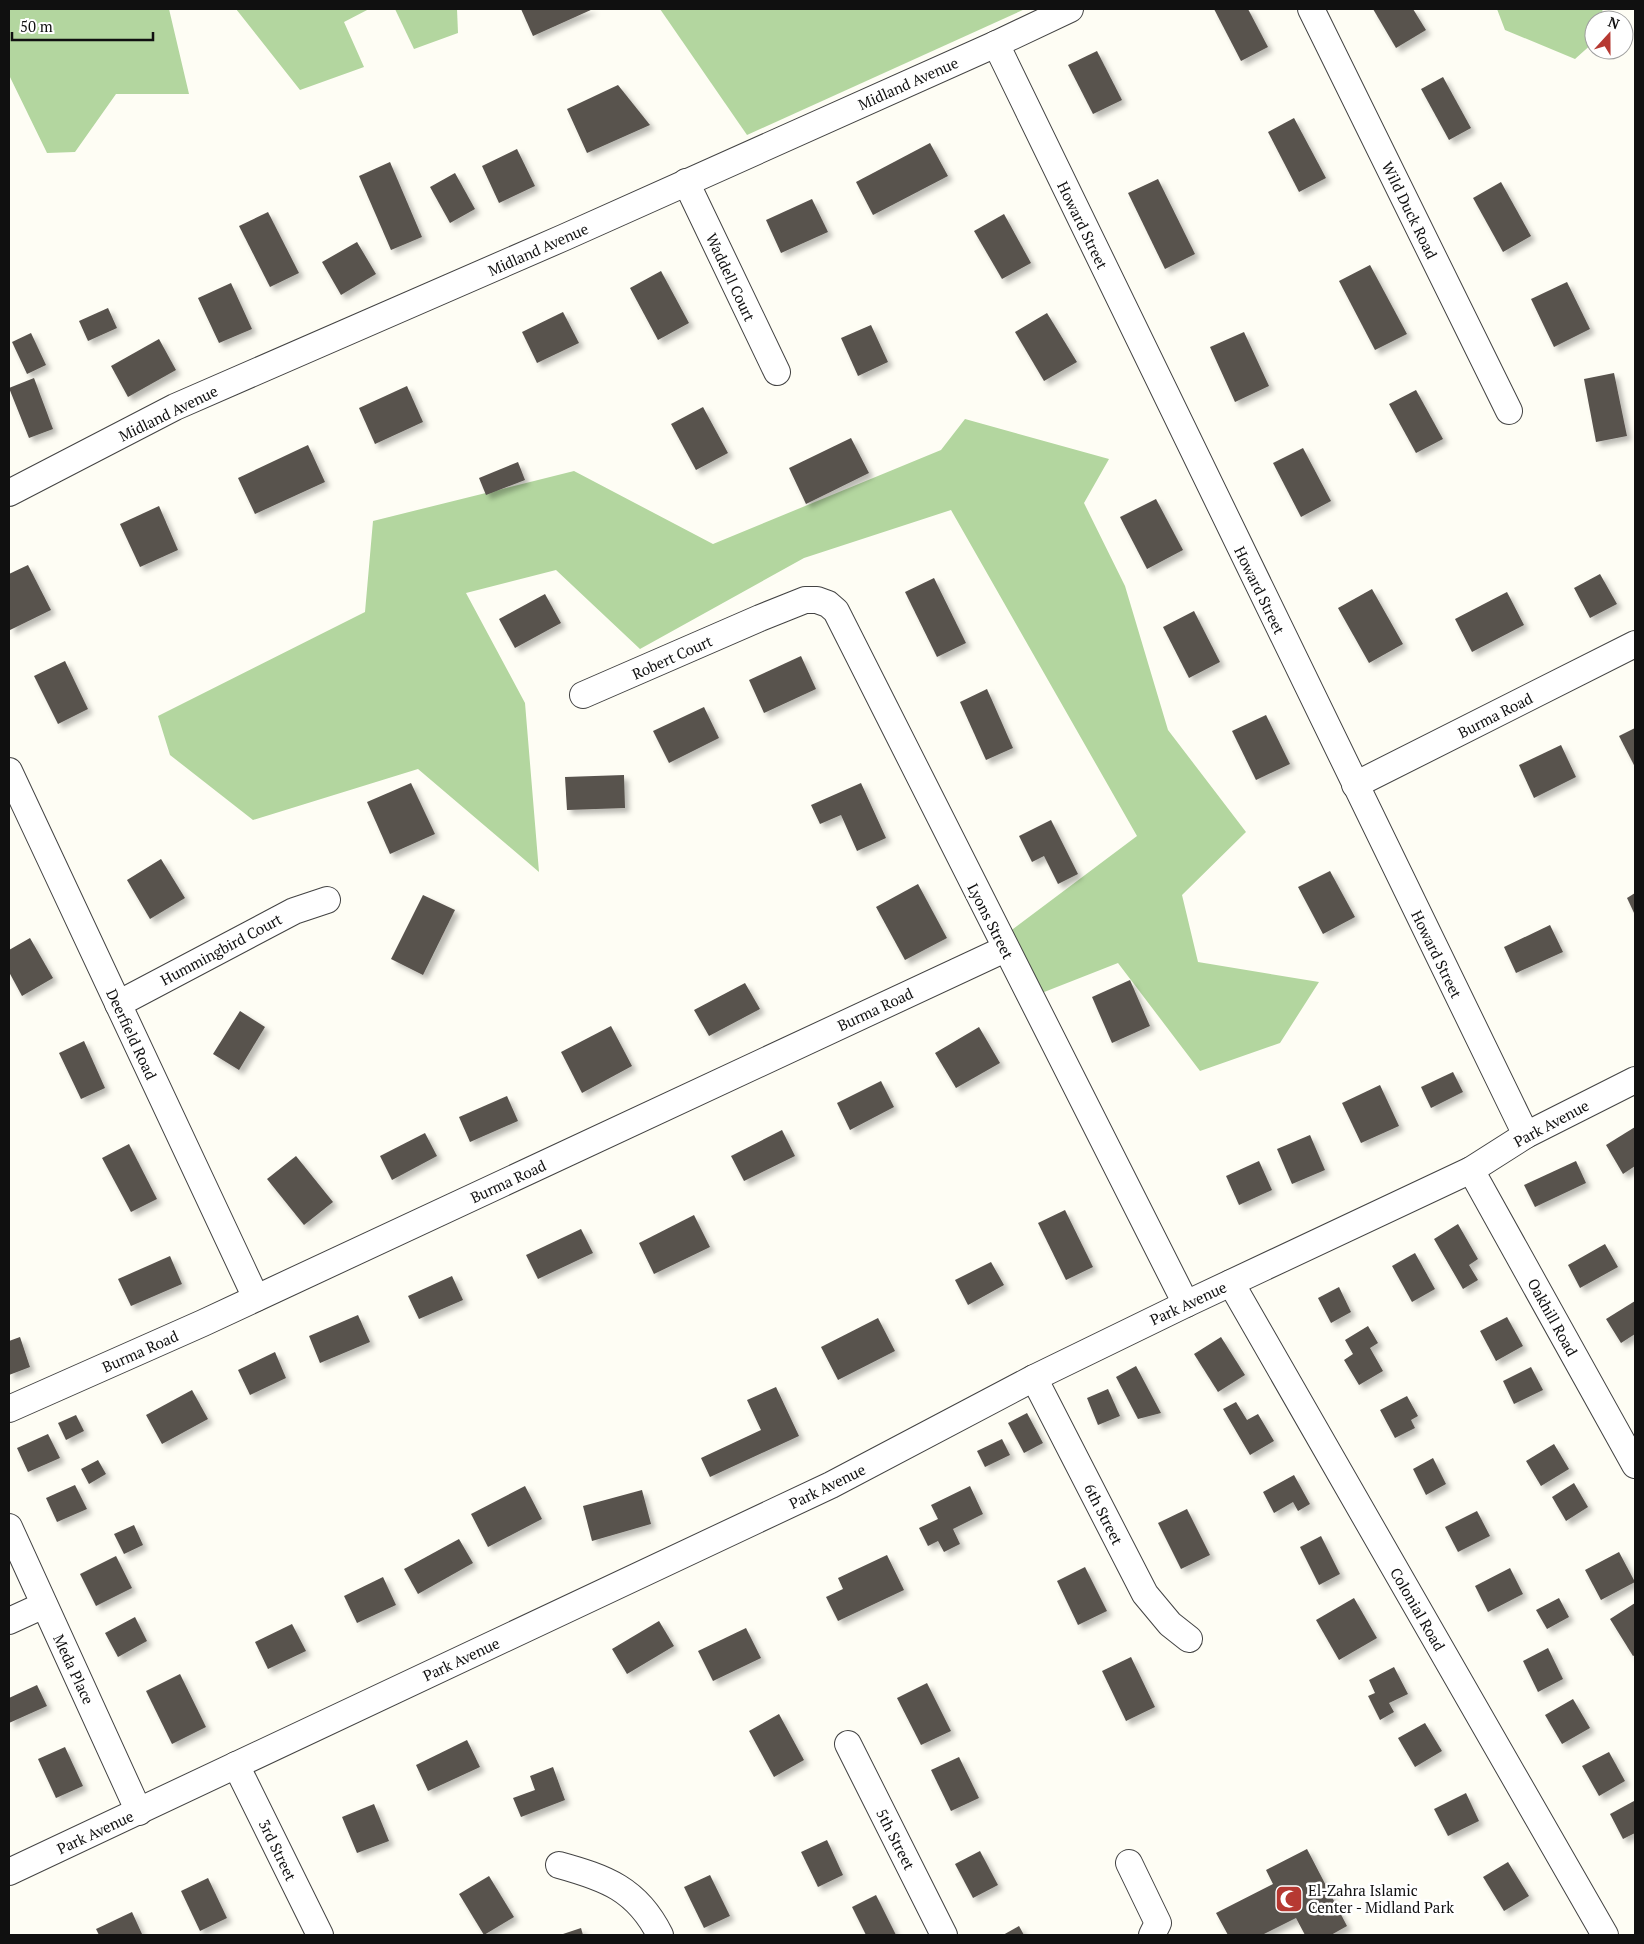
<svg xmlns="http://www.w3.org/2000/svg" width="1644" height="1944" viewBox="0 0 1644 1944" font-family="'PT Serif',serif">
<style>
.forest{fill:#b3d69f}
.building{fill:#58524d;filter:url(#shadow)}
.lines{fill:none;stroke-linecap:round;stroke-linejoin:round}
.minor-casing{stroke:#434343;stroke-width:28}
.minor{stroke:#fff;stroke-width:26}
.labels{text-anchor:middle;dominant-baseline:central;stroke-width:5;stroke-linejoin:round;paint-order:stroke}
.street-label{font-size:15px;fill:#101010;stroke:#fff}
.poi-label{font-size:15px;fill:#101010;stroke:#fff;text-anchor:start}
</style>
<defs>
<filter id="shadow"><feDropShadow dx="4.5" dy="4.5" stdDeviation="2.5" flood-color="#0004"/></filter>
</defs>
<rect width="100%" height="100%" fill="#fefdf4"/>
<g class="forest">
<path d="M9,9H169L189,94H116L75,152L47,153L9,75Z"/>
<path d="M236,9H369L344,22L364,67L300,90Z"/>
<path d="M395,9H457L458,33L414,49Z"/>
<path d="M660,9H1025L747,135Z"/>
<path d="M1497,9H1602L1605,20H1594V42L1575,59L1505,30Z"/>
<path d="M965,419L1109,459L1084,503L1125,586L1168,730L1246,832L1182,895L1198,962L1319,982L1280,1043L1200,1071L1118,963L1034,996L1001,938L1137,836L951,510L804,558L640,649L556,570L466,593L525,703L539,872L418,769L253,820L170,755L158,716L365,612L373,521L574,471L713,544L941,450Z"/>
</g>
<g class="building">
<path d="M521,9H593L533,36Z"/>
<path d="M1214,9H1248L1268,47L1241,61Z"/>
<path d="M1373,9H1413L1426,30L1396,48Z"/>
<path d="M1097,51L1122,100L1093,114L1068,65Z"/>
<path d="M1443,77L1471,128L1449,140L1421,89Z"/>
<path d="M618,85L650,125L587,153L567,109Z"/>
<path d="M1294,118L1326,178L1299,192L1268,132Z"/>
<path d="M930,143L948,176L873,215L856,182Z"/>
<path d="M517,149L535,186L499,203L482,166Z"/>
<path d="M390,162L422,237L391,250L359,176Z"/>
<path d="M455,173L475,209L450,223L430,187Z"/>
<path d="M1158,179L1195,254L1165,269L1128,193Z"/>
<path d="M1501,182L1531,236L1503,252L1473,198Z"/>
<path d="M812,199L828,232L781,253L766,220Z"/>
<path d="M268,212L299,273L270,287L239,226Z"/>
<path d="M1004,214L1031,263L1002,279L974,231Z"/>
<path d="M357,242L376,274L341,295L322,262Z"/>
<path d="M1370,265L1407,334L1375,350L1339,281Z"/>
<path d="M661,271L689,323L658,340L630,288Z"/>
<path d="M1567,282L1590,329L1554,347L1531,299Z"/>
<path d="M231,283L252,329L219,343L198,298Z"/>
<path d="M108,308L117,328L88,341L79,321Z"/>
<path d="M563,312L579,343L537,363L522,332Z"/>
<path d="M1047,313L1077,362L1044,381L1015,332Z"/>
<path d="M871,325L888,362L858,376L841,338Z"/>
<path d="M1244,332L1269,386L1235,402L1210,347Z"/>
<path d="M31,333L46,365L27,374L12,342Z"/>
<path d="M159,339L176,370L128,397L111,366Z"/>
<path d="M1614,373L1627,436L1596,442L1584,379Z"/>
<path d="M34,378L53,429L29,438L9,388Z"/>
<path d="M407,386L423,422L375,444L359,408Z"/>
<path d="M1416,390L1443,439L1416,453L1389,404Z"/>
<path d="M703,407L728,453L696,470L671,424Z"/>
<path d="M851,438L869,473L806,504L789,468Z"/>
<path d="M308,445L325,482L255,514L238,478Z"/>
<path d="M1303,448L1331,501L1301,517L1273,463Z"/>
<path d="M518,462L525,480L486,495L479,478Z"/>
<path d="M1156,499L1183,550L1147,569L1120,517Z"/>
<path d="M159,506L178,550L140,567L120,524Z"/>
<path d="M28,565L51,610L10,630L9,574Z"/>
<path d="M1600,574L1617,604L1590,618L1574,588Z"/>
<path d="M934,578L966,643L937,657L905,592Z"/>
<path d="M1372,589L1403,644L1369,663L1338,608Z"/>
<path d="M1507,592L1524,625L1472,652L1455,619Z"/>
<path d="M545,594L561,623L515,648L499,619Z"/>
<path d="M1194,611L1220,662L1189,678L1163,627Z"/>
<path d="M801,656L816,689L764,713L749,680Z"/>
<path d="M65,661L88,709L58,724L34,676Z"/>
<path d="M987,689L1013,748L986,760L960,702Z"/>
<path d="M704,707L719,738L669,763L653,731Z"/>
<path d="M1266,715L1290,764L1256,780L1232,731Z"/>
<path d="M1635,728V767L1619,736Z"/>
<path d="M1561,745L1576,777L1534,798L1519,765Z"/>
<path d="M624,775L625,808L567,810L565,777Z"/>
<path d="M411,783L435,834L390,854L367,802Z"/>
<path d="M861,783L886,838L857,851L841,815L820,824L811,805Z"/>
<path d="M1051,820L1078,874L1058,884L1044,856L1032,862L1019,836Z"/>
<path d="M161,859L185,898L150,919L127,880Z"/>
<path d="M1330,871L1355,917L1323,934L1298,887Z"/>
<path d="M918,884L947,938L905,960L876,907Z"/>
<path d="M1635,893V915L1627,898Z"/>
<path d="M423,895L455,910L423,975L391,959Z"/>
<path d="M1550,925L1563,952L1516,973L1504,947Z"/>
<path d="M30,938L53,978L22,996L9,972V950Z"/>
<path d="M1130,980L1150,1026L1112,1043L1092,997Z"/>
<path d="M745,983L760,1009L709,1036L694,1010Z"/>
<path d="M240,1011L265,1027L239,1070L213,1054Z"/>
<path d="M611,1026L632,1066L582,1093L561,1052Z"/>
<path d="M979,1027L1000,1063L956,1088L935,1053Z"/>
<path d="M84,1041L105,1088L81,1099L59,1053Z"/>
<path d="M1453,1072L1463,1092L1431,1108L1421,1087Z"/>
<path d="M881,1081L894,1107L850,1130L837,1103Z"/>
<path d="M1380,1085L1399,1126L1361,1143L1342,1103Z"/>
<path d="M507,1096L518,1121L470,1142L459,1117Z"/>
<path d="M1635,1127V1166L1623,1174L1606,1145Z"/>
<path d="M782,1130L795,1156L744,1181L731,1156Z"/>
<path d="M425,1133L437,1156L392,1180L380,1156Z"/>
<path d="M1310,1135L1325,1170L1292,1184L1277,1149Z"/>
<path d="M129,1144L157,1199L131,1212L102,1158Z"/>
<path d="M296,1156L333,1202L304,1225L267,1179Z"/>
<path d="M1259,1161L1272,1190L1239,1205L1226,1176Z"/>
<path d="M1576,1161L1586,1183L1535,1207L1524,1185Z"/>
<path d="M1065,1210L1093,1267L1066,1280L1038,1223Z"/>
<path d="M694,1215L710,1247L654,1274L639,1243Z"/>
<path d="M1458,1224L1478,1259L1469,1265L1478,1280L1463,1289L1434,1239Z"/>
<path d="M581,1229L593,1253L538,1279L526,1255Z"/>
<path d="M1605,1244L1618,1267L1580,1288L1568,1265Z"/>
<path d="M1415,1253L1435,1289L1412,1302L1392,1266Z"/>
<path d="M170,1256L182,1284L131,1306L118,1279Z"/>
<path d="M991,1262L1004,1285L968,1305L955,1280Z"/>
<path d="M452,1276L463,1300L419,1319L408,1296Z"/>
<path d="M1339,1287L1351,1312L1331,1323L1318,1298Z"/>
<path d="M1635,1301V1334L1621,1343L1606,1319Z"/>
<path d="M358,1315L370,1342L320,1363L309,1336Z"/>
<path d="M1507,1317L1523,1346L1496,1361L1480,1331Z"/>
<path d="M878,1318L895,1351L838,1380L821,1347Z"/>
<path d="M1368,1326L1378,1343L1370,1348L1383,1371L1359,1385L1344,1360L1353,1354L1345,1340Z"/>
<path d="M20,1337L30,1367L9,1375V1341Z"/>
<path d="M1221,1337L1245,1375L1218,1392L1194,1354Z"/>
<path d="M275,1352L286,1378L250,1395L238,1370Z"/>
<path d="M1136,1366L1161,1413L1138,1419L1116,1377Z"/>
<path d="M1531,1367L1543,1390L1514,1404L1503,1381Z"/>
<path d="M776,1387L799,1436L710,1477L701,1458L761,1430L747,1400Z"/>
<path d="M1108,1389L1120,1416L1098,1425L1087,1398Z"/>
<path d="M192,1390L208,1419L162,1444L146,1415Z"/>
<path d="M1407,1396L1418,1416L1411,1420L1415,1428L1395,1438L1380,1410Z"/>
<path d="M1236,1402L1247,1420L1258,1414L1274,1441L1250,1455L1223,1409Z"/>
<path d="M1027,1413L1043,1443L1024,1453L1008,1423Z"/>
<path d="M76,1415L84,1431L66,1440L58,1423Z"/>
<path d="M48,1434L60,1458L28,1472L17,1448Z"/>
<path d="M1002,1439L1010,1455L985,1467L977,1451Z"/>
<path d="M1554,1444L1569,1469L1541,1486L1526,1461Z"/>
<path d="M1433,1458L1446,1484L1426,1495L1413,1469Z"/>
<path d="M98,1460L106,1474L89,1484L81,1469Z"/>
<path d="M1294,1475L1310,1504L1298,1511L1293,1502L1274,1513L1263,1492Z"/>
<path d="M1574,1483L1588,1507L1566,1521L1552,1497Z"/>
<path d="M75,1485L87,1509L57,1522L46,1498Z"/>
<path d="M525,1486L542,1519L488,1547L471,1514Z"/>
<path d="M970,1486L983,1514L953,1529L960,1544L944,1552L938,1541L928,1546L919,1528L938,1519L931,1505Z"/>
<path d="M642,1490L651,1524L592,1541L583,1506Z"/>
<path d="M1187,1509L1210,1555L1181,1569L1158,1523Z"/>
<path d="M1477,1511L1490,1536L1458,1552L1445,1527Z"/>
<path d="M134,1525L143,1545L124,1554L114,1534Z"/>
<path d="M1321,1536L1340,1574L1319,1585L1300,1547Z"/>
<path d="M459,1539L473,1563L418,1594L404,1569Z"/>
<path d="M1619,1552L1635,1582L1601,1600L1585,1570Z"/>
<path d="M887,1555L904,1590L838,1621L826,1597L843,1589L838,1578Z"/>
<path d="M116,1556L132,1588L96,1606L80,1574Z"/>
<path d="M1085,1567L1107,1611L1078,1625L1057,1581Z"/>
<path d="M1510,1568L1523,1594L1488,1612L1475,1586Z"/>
<path d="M383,1577L396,1605L357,1623L344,1596Z"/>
<path d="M1354,1598L1377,1638L1339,1660L1316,1620Z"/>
<path d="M1559,1598L1569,1617L1547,1629L1536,1610Z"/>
<path d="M1635,1603V1655L1633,1656L1610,1619Z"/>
<path d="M135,1617L147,1641L118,1657L105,1633Z"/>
<path d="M659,1621L674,1646L627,1674L612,1649Z"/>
<path d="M292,1624L306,1651L268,1669L255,1642Z"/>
<path d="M746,1628L761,1658L713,1681L698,1651Z"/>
<path d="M1548,1648L1563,1679L1538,1692L1523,1661Z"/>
<path d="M1131,1657L1155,1707L1126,1721L1102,1671Z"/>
<path d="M1394,1667L1408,1694L1389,1703L1394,1712L1380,1720L1368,1696L1375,1693L1369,1680Z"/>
<path d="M180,1674L206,1727L172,1744L146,1691Z"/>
<path d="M927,1683L951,1731L921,1745L897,1698Z"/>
<path d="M37,1685L47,1706L9,1723V1698Z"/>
<path d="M1573,1699L1590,1728L1562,1744L1545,1715Z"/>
<path d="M779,1714L804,1760L774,1777L749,1731Z"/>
<path d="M1425,1723L1442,1751L1415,1767L1398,1738Z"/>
<path d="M467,1740L480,1767L428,1791L416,1765Z"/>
<path d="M65,1747L83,1786L56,1798L38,1759Z"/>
<path d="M1609,1752L1625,1781L1599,1796L1582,1766Z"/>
<path d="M959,1757L979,1798L951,1811L931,1770Z"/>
<path d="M553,1767L565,1800L521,1817L513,1798L535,1790L530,1776Z"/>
<path d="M1466,1793L1479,1821L1448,1836L1434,1809Z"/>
<path d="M1634,1801L1635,1833L1623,1839L1610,1814Z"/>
<path d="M374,1804L389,1841L357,1853L342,1817Z"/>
<path d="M827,1840L843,1875L818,1887L801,1852Z"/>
<path d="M1307,1849L1347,1926L1331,1935H1305L1296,1918L1262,1935H1228L1216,1913L1273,1884L1266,1870Z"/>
<path d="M980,1851L998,1885L973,1898L955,1864Z"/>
<path d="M1508,1862L1529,1896L1504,1911L1483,1877Z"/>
<path d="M710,1875L730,1916L704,1928L684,1887Z"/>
<path d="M489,1876L514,1917L484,1935L459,1894Z"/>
<path d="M208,1878L227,1918L200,1931L181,1891Z"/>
<path d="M876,1895L896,1935H866L852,1907Z"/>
<path d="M132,1912L142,1934L99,1935L96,1929Z"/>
<path d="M1019,1926L1024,1935H1003Z"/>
<path d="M581,1928L583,1935H560Z"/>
</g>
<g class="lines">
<g class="minor-casing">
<g id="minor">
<path d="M1311,9L1509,411"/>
<path d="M996,44L1526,1135"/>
<path d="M686,182L777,372"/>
<path d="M9,493L175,407L565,237L996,44L1070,9"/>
<path d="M583,695L760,618L805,600H817L828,604L836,611L1186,1304"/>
<path d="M9,771L256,1298"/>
<path d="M1355,785L1635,644"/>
<path d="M118,1004L294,911L327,900"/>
<path d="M1471,1170L1635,1465"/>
<path d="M1231,1283L1605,1935"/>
<path d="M1034,1378L1145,1594L1170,1624L1189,1639"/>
<path d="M9,1409L203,1323L1005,949"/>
<path d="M9,1527L139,1812"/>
<path d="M9,1621L44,1605"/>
<path d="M848,1744L944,1935"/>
<path d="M236,1765L320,1935"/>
<path d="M1129,1863L1158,1923L1152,1935"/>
<path d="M559,1865C606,1878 637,1889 660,1935"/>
<path d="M9,1872L831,1485L1034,1378L1186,1304L1471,1170L1526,1135L1635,1080"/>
</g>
</g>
<use href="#minor" class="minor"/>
</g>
<defs>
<g id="mosque-square" transform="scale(1.4375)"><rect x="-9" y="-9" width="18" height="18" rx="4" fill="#b63932" stroke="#fff"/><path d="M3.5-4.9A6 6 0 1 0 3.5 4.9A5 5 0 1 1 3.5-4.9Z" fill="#fff"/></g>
</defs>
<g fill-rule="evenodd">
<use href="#mosque-square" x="1289" y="1899"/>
</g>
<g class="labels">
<g class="street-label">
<text transform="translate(908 83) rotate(-24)">Midland Avenue</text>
<text transform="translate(1410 210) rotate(64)">Wild Duck Road</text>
<text transform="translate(1083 225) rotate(64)">Howard Street</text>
<text transform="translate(538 249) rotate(-24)">Midland Avenue</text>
<text transform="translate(731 277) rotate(65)">Waddell Court</text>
<text transform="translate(168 413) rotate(-26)">Midland Avenue</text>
<text transform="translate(1260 590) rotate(64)">Howard Street</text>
<text transform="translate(672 657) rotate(-24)">Robert Court</text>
<text transform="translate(1495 715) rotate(-27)">Burma Road</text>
<text transform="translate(991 921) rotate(63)">Lyons Street</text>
<text transform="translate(221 949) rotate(-28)">Hummingbird Court</text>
<text transform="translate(1437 954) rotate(64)">Howard Street</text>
<text transform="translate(875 1009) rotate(-25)">Burma Road</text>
<text transform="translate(132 1034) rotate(65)">Deerfield Road</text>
<text transform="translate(1551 1123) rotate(-28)">Park Avenue</text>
<text transform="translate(508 1181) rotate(-25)">Burma Road</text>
<text transform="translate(1188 1303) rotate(-25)">Park Avenue</text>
<text transform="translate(1553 1317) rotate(61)">Oakhill Road</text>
<text transform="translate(140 1351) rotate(-24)">Burma Road</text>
<text transform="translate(827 1486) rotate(-26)">Park Avenue</text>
<text transform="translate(1104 1514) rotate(63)">6th Street</text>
<text transform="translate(1418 1609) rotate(60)">Colonial Road</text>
<text transform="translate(461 1659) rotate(-25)">Park Avenue</text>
<text transform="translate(74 1669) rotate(65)">Meda Place</text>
<text transform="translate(95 1832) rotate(-25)">Park Avenue</text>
<text transform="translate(896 1839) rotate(63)">5th Street</text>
<text transform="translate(278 1850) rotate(64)">3rd Street</text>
</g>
<g class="poi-label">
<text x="1308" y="1890">El-Zahra Islamic<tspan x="1308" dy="17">Center - Midland Park</tspan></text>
</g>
</g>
<rect width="1644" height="1944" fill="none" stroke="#101010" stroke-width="20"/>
<g transform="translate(1609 35) rotate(21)"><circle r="24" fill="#ffffff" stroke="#9f9f9f"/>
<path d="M0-4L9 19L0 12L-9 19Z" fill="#b63932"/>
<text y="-8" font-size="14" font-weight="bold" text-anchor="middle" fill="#101010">N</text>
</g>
<path d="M12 32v8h141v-8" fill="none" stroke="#101010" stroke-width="2.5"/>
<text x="20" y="32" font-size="15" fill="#101010" stroke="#ffffff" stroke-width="4" paint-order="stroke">50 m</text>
</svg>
